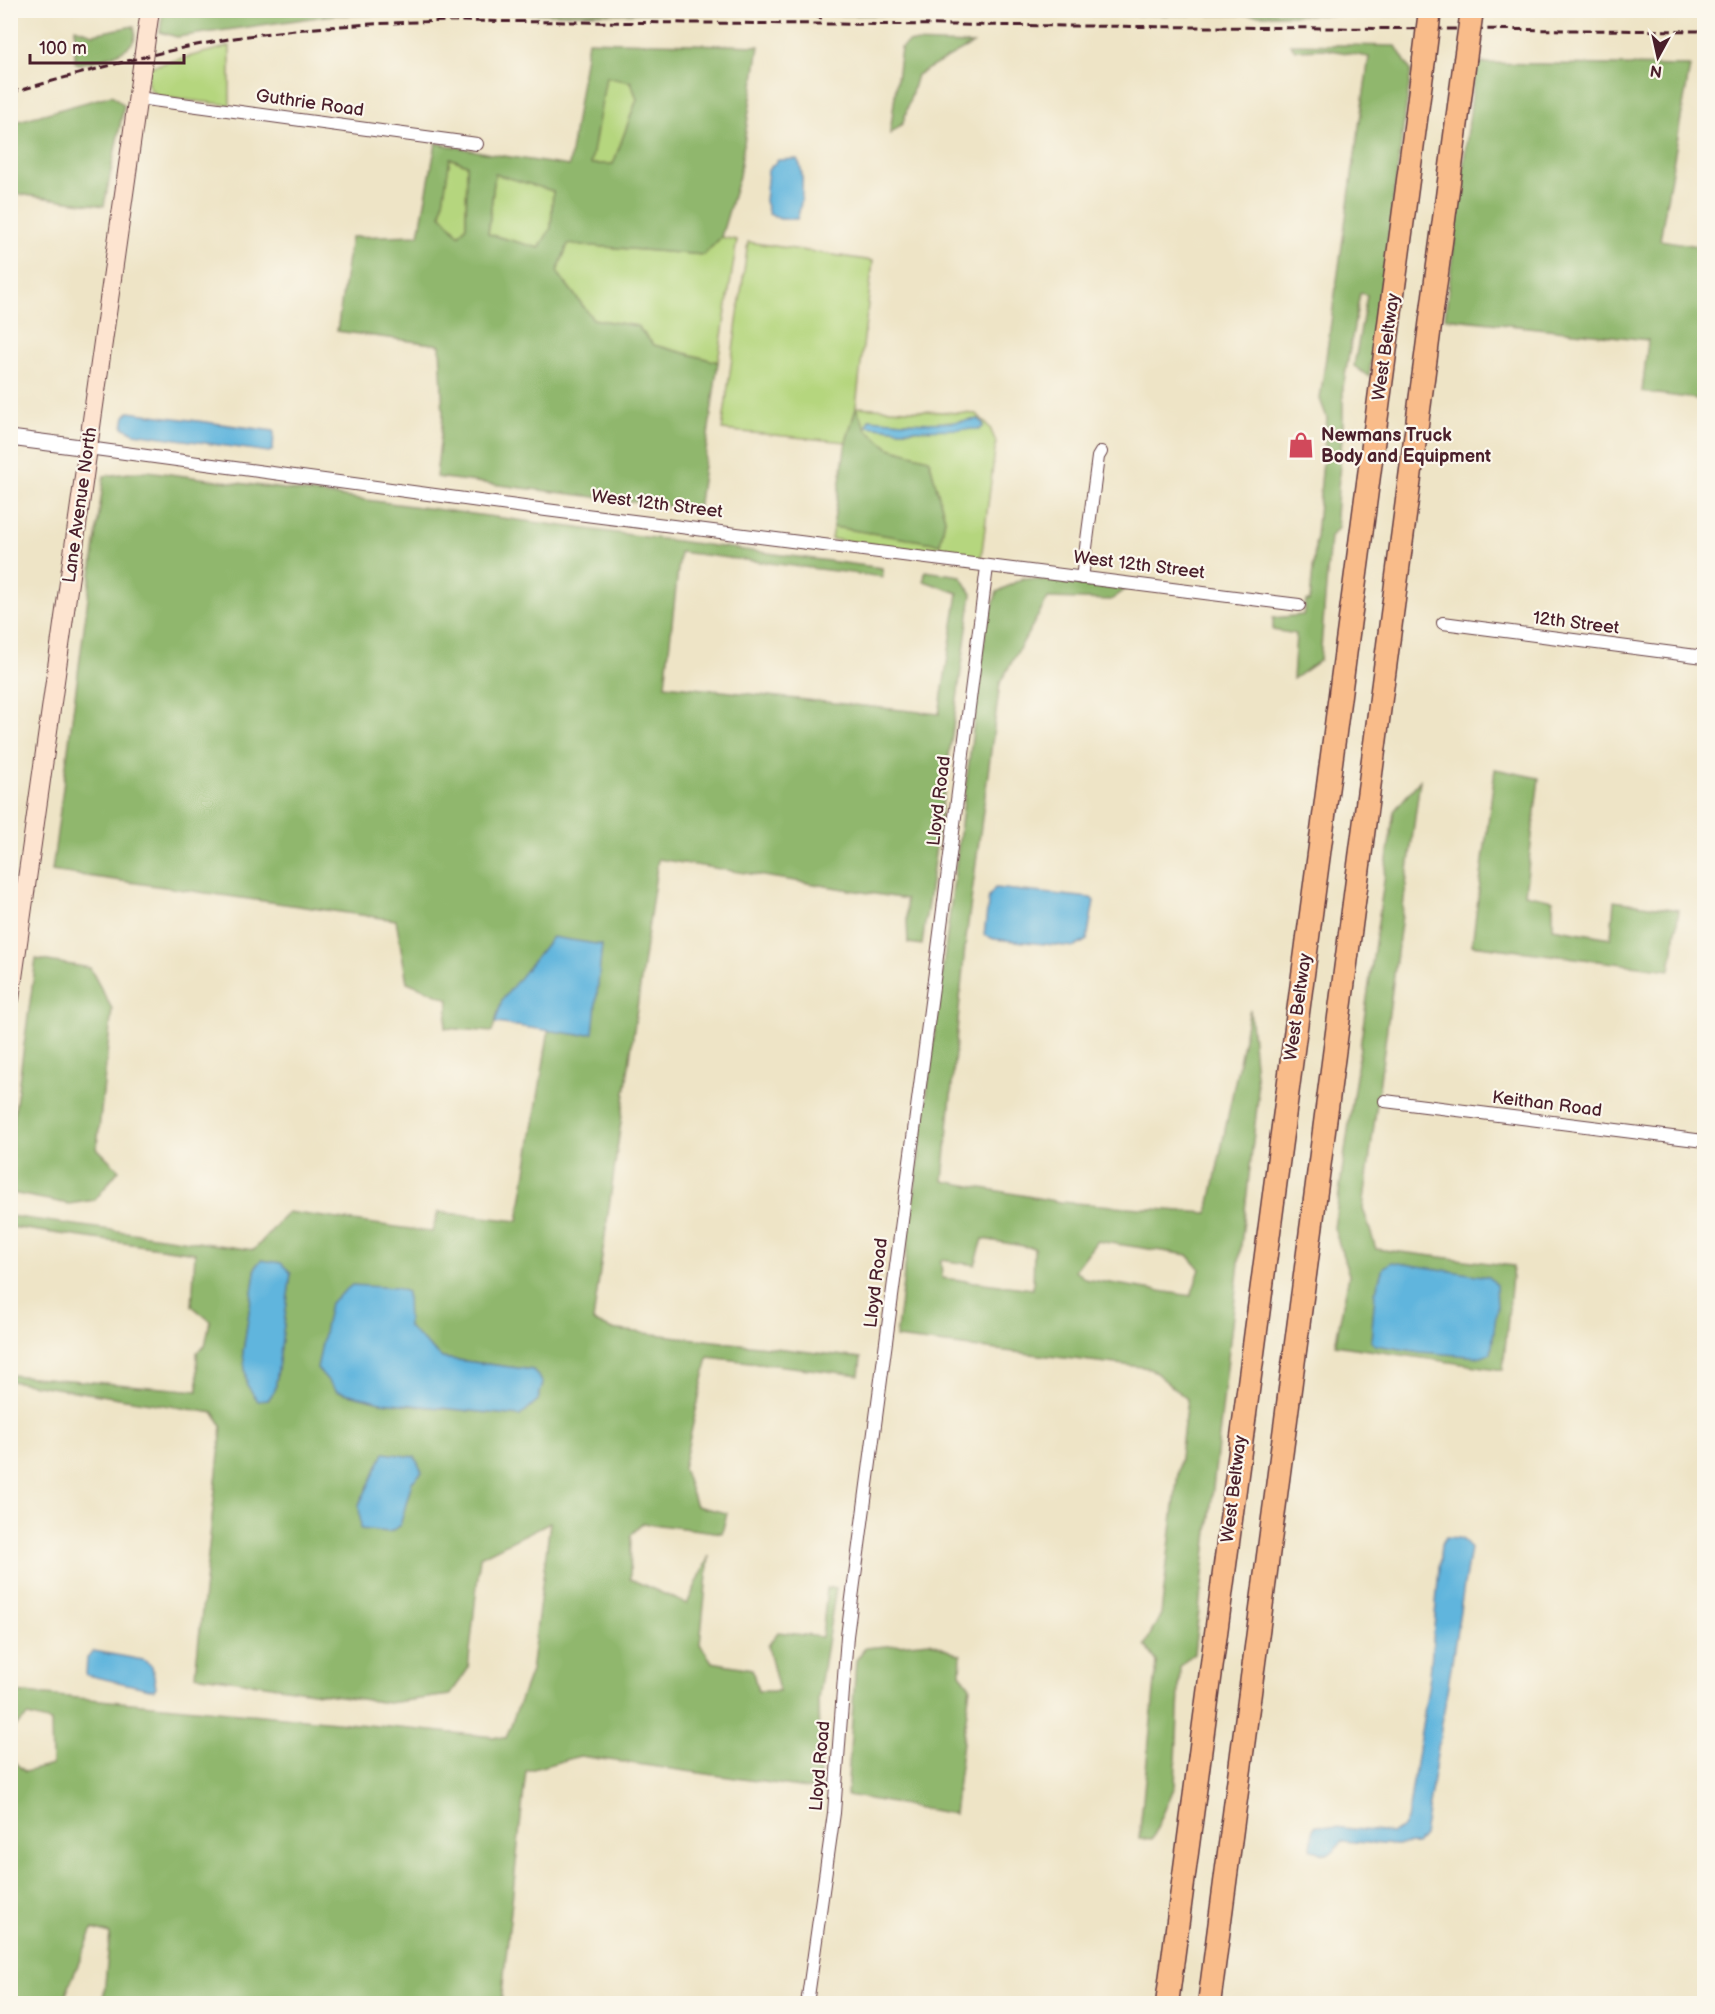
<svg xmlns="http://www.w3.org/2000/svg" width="1715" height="2014" viewBox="0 0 1715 2014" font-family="'Balsamiq Sans',sans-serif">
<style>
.green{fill:#b5d67e;stroke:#807a54;stroke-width:1.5;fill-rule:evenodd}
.forest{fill:#90b76d;stroke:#6d6b4c;stroke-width:1.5;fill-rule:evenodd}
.water{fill:#61b5dd;stroke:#566a84;stroke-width:1.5}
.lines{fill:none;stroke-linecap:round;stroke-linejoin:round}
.minor-casing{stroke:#633d42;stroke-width:14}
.tertiary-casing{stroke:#633d42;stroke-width:17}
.secondary-casing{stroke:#633d42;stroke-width:20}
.motorway-casing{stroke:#633d42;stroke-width:25}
.minor{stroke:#fff;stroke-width:12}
.tertiary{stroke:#fff;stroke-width:15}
.secondary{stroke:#fde4d0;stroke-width:18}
.motorway{stroke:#f9bc8a;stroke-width:22}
.rail{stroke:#4a1f2b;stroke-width:3;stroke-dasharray:9 4.5;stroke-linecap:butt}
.motorway-bridge-casing{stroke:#633d42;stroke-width:25;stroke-linecap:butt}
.motorway-bridge{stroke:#f9bc8a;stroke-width:22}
.labels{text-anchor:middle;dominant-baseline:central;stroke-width:4.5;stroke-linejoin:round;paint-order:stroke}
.street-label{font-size:18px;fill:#4a1f2b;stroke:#fbf7ec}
.poi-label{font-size:18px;font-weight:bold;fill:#4a1f2b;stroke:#fbf7ec;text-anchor:start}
</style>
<rect width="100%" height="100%" fill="#fbf7ec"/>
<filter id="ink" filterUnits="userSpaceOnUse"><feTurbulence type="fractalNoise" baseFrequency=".0167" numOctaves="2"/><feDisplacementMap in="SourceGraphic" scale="12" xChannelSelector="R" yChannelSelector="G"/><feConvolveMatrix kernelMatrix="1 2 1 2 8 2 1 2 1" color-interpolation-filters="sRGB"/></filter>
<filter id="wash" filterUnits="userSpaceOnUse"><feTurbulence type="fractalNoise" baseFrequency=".008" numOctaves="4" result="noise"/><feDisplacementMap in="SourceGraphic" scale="24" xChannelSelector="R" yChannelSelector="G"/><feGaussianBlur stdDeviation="1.35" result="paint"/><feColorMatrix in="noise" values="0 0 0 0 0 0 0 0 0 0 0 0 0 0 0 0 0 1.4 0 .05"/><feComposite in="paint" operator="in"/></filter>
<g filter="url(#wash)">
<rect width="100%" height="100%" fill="#eee4c6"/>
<g class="green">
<path d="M230,46V105L160,97C145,88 147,83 149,67Z"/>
<path d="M605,77L631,82L637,99L613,165L590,164Z"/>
<path d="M449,158L467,165L466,227L459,235L441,215Z"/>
<path d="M495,173L553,191L551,229L539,248L488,234Z"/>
<path d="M721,237L737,240L718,362L653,345L637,326L593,319L557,272L568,244L704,255Z"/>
<path d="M748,242L873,261L856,407L977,414L990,428L996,442L981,559L831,539L833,527L940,544L945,519L929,459L889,448L867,430L856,409L846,442L722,430ZM869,419C905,423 943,425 979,419L983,427L901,430L868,426Z"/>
</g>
<g class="forest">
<path d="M163,10L214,11H744L733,13L333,15L177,37L160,32Z"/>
<path d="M817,11H816H1402L1401,15H830Z"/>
<path d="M134,26C134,30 136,33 135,36C133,54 93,61 79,64L75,62V28L93,34Z"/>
<path d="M588,41L759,46L739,176L721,237L704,255L568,244L557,272L593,319L637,326L654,345L718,362L698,510L436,477L443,416L440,345L337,331L351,237L419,235L436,143L491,154L569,166ZM606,77L631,82L637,99L613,164H591ZM450,158L467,165L466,226L459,235L441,215ZM495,174L553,191L551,228L539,248L488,234Z"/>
<path d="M908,42L973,44L917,75L903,123L890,134L901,48Z"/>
<path d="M1290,44L1396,46L1411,71L1369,377L1354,366L1367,295L1360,293L1343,387V423L1336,516L1339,527L1330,537L1320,660L1293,679L1296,634L1273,630V618L1303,615L1306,601H1310L1327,418L1320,399L1369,57L1325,49L1295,50Z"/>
<path d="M1476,63L1690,66L1660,240L1704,247V400L1642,392L1648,340L1445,318Z"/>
<path d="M112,95L124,105L104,206L11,193V123Z"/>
<path d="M856,408L867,430L889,448L929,459L945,519L940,544L833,527L846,442Z"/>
<path d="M147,471L882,568L883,577L680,552L665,685L939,714L958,593L924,581L925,571L961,576L972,594L922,945L908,943L906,899L658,859L593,1321L610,1329L861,1358L859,1375L708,1357L683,1468L696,1506L727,1513L722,1533L643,1523L631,1535L630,1579L687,1604L709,1556L700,1644L712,1662L752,1669L758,1691H779L768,1646L778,1632L822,1637L827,1588H836L818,1699L820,1790L580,1756L526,1771L501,2003H103L110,1934L93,1929L62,2003L11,2004L10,1758L25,1772L52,1765L51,1722L28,1716L11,1730V1701L14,1692L506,1738L531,1671L550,1522L480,1557L468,1669L450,1695L388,1703L195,1675L222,1426L214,1413L10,1381L11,1375L198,1391L197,1352L205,1346L210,1321L192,1306L195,1253L11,1227V1216L254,1250L288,1212L432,1232L438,1212L518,1221L549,1029L579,1035L502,1000L492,1032L445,1028L449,999L407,982L396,920L52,871L104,476ZM262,1260L291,1273L275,1390L268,1400L243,1352L256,1266ZM408,1327L442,1358L533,1370L520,1416L381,1402L337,1391Z"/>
<path d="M1023,578L1126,589L1111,600L1048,598L1000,683L965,946L943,1181L1060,1202L1208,1213L1250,1009L1258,1098L1194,1653L1180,1666L1175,1786L1152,1840L1139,1839L1157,1662L1145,1645L1161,1614L1187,1399L1150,1368L896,1338L986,627L997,592ZM983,1239L1034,1248L1033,1289L942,1278L941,1260L975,1265ZM1097,1241L1188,1255L1200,1269L1191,1296L1085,1279L1075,1270Z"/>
<path d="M1495,769L1539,778L1525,894L1553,900V928L1611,938L1614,901L1679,910L1670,970L1472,945Z"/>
<path d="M1420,780L1363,1208L1376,1249L1513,1266L1503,1370L1335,1345L1349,1275L1334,1228L1394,811Z"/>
<path d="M36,959L90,968L112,1009L97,1148L119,1170L95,1200L69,1204L12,1193L11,1190V1139Z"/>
<path d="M930,1642L961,1655L960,1673L970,1686L954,1814L847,1795L856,1660L865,1648Z"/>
</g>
<g class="water">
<path d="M797,159C806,172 802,205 797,219H780L769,214L765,201L768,170L778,160Z"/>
<path d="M129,412L274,431L273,450L269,452L134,433L123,427L125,416Z"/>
<path d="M869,419C905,423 943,425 979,419L983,423V427L980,429L901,430L867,426Z"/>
<path d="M995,888L1091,898L1094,901L1087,940L1075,947L994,939L984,935L989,896Z"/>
<path d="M552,937L602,945L593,1033L580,1035L495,1023L502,1000Z"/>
<path d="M261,1260L281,1263L291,1273L275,1390L268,1400L258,1401L247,1385L243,1352L256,1266Z"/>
<path d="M1392,1262L1489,1277L1496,1284L1497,1308L1491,1353L1482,1357L1420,1352L1375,1345L1371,1341L1375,1293L1383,1268Z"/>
<path d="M352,1285L396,1288L407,1292L408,1327L442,1358L533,1370L543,1383L538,1400L520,1416L381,1402L337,1391L317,1368L330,1303Z"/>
<path d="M384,1453L415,1457L422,1472L412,1482L400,1526L389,1532L361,1529L359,1505Z"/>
<path d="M1446,1537C1458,1538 1464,1537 1470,1548L1424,1836L1417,1844L1395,1845L1342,1841C1333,1857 1326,1857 1311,1848L1313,1829L1316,1825L1392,1833L1402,1828L1407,1820L1430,1675L1441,1545Z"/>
<path d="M94,1651L143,1660L152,1666L156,1687L154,1690L86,1675L87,1657Z"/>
</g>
</g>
<g filter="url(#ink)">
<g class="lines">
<g class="minor-casing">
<g id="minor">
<path d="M138,98L477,144"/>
<path d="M88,448L546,510L1299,605"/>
<path d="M1082,578L1098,457L1101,452"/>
<path d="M1443,623L1704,657"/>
<path d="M1385,1101L1704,1141"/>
<path d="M807,2004L834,1813L847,1636L935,972L987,567"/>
</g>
</g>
<g class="tertiary-casing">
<path id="tertiary" d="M10,438L88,448"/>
</g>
<g class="secondary-casing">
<path id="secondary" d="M10,999L150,10"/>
</g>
<g class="motorway-casing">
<g id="motorway">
<path d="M1167,2004L1424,59"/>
<path d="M1209,2004L1465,60"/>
</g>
</g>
<use href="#minor" class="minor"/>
<use href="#tertiary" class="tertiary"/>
<use href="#secondary" class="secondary"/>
<use href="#motorway" class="motorway"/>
<g class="rail">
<path d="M789,10L822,18"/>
<path d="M10,93C81,73 151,53 223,40C297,27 374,23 450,21L1704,31"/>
</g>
<g class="motorway-bridge-casing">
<g id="motorway-bridge">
<path d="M1424,59L1430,10"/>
<path d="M1465,60L1472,10"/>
</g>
</g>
<use href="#motorway-bridge" class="motorway-bridge"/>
</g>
</g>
<defs>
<g id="shop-bare" transform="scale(2.07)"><path d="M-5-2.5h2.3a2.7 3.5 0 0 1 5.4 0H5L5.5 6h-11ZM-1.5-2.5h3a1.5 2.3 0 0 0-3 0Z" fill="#d1495b" stroke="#fbf7ec" stroke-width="2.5" paint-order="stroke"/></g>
</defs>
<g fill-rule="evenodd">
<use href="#shop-bare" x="1301" y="445"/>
</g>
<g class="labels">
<g class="street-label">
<text transform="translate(310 103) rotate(8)">Guthrie Road</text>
<text transform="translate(1386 347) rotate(-82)">West Beltway</text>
<text transform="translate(657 504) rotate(7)">West 12th Street</text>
<text transform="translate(80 505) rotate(-82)">Lane Avenue North</text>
<text transform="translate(1139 565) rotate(7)">West 12th Street</text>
<text transform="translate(1576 623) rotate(7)">12th Street</text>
<text transform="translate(939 801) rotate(-83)">Lloyd Road</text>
<text transform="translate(1298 1007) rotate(-82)">West Beltway</text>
<text transform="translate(1547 1104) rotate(7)">Keithan Road</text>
<text transform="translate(876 1283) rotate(-83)">Lloyd Road</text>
<text transform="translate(1234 1489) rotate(-83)">West Beltway</text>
<text transform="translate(820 1766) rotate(-85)">Lloyd Road</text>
</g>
<g class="poi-label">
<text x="1321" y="435">Newmans Truck<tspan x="1321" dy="21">Body and Equipment</tspan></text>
</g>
</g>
<rect width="1715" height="2014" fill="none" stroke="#fbf7ec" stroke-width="36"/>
<g transform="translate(1658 57) rotate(188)" stroke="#fbf7ec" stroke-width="4.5" paint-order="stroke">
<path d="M0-4.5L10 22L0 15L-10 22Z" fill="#4a1f2b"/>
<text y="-9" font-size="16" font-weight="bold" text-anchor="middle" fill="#4a1f2b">N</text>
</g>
<path d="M30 54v9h154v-9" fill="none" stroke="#4a1f2b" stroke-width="3"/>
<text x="39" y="54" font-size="18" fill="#4a1f2b" stroke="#fbf7ec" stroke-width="4.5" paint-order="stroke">100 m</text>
</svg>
